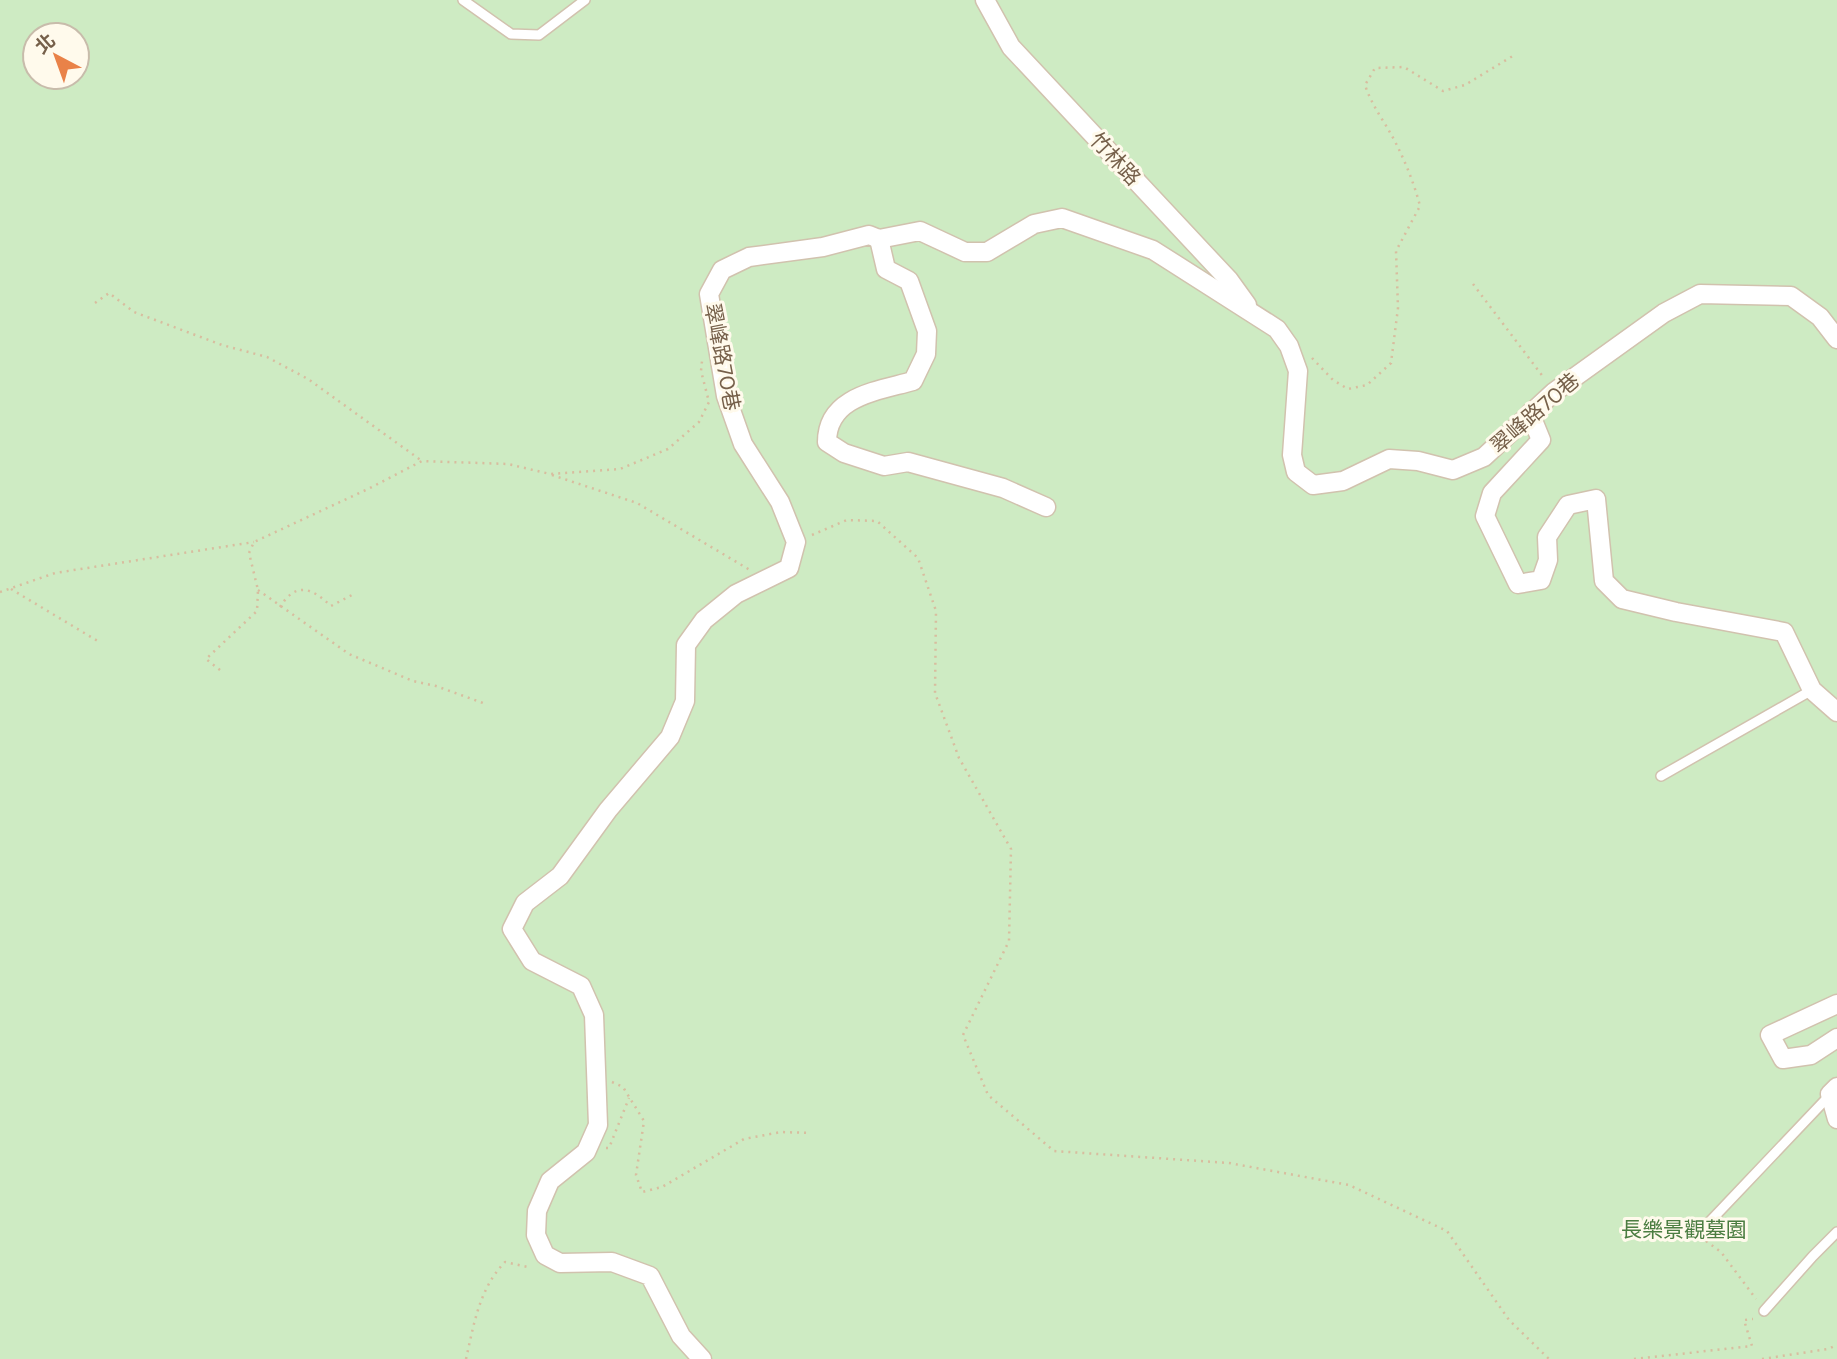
<svg xmlns="http://www.w3.org/2000/svg" width="1837" height="1359" viewBox="0 0 1837 1359" font-family="'DM Sans','Noto Sans TC',sans-serif">
<style>
.green{fill:#ceebc3;fill-rule:evenodd}
.lines{fill:none;stroke-linecap:round;stroke-linejoin:round}
.lane-casing{stroke:#d1c2ae;stroke-width:12}
.street-casing{stroke:#d1c2ae;stroke-width:21}
.path{stroke:#d8bd9f;stroke-width:2.5;stroke-dasharray:2 5;stroke-linecap:butt}
.lane{stroke:#fff;stroke-width:9}
.street{stroke:#fff;stroke-width:18}
.labels{text-anchor:middle;dominant-baseline:central;stroke-width:6;stroke-linejoin:round;paint-order:stroke}
.street-label{font-size:21px;fill:#76604a;stroke:#fffaec}
.park-label{font-size:21px;fill:#4b7d41;stroke:#fffaec}
</style>
<rect width="100%" height="100%" fill="#fdf7e5"/>
<path class="green" d="M0,0H1837V1359H0ZM35,35H77V77H35Z"/>
<g class="lines">
<g class="lane-casing">
<g id="lane">
<path d="M463,0L511,34L539,35L585,0"/>
<path d="M1661,776L1812,690"/>
<path d="M1698,1234L1829,1096"/>
<path d="M1764,1311L1813,1256L1837,1232"/>
</g>
</g>
<g class="street-casing">
<g id="street">
<path d="M985,0L1011,47L1229,280L1247,305"/>
<path d="M879,239L886,269L909,281L927,331L926,354L913,381C878,391 827,396 827,442L844,453L884,466L908,462L1003,488L1046,507"/>
<path d="M1530,413L1541,440L1492,493L1485,516L1518,584L1541,580L1548,560L1547,537L1568,505L1596,499L1604,581L1622,599L1676,612L1784,632L1812,690L1837,712"/>
<path d="M1837,1004L1770,1035L1783,1059L1811,1055L1837,1038"/>
<path d="M1837,1087L1830,1094L1837,1119"/>
<path d="M702,1359L681,1336L650,1276L612,1262L560,1263L545,1255L536,1235L537,1211L550,1181L586,1152L598,1125L594,1015L581,986L532,961L512,929L525,903L560,876L608,810L670,737L685,701L686,645L704,620L736,594L789,568L796,542L780,502L743,444L726,396L709,294L722,270L749,257L823,247L869,235L879,239L920,231L965,252H987L1034,224L1062,218L1153,250L1277,329L1289,346L1298,371L1292,455L1296,472L1313,485L1343,481L1389,459L1418,461L1453,470L1484,457L1554,392L1664,313L1700,294L1791,296L1820,317L1837,339"/>
</g>
</g>
<g class="path">
<path d="M1473,284L1544,378"/>
<path d="M95,303L109,293L134,312L222,345L267,357L308,379L422,461"/>
<path d="M1312,358L1333,380L1348,389L1367,385L1391,363L1398,308L1396,251L1420,206C1413,179 1400,148 1385,124C1377,111 1370,100 1365,85L1375,68L1404,67L1443,91L1465,85L1516,54"/>
<path d="M552,475L637,503L750,570"/>
<path d="M812,535L847,520L877,521L918,558L936,611L935,693L959,758L1011,849L1009,941L963,1035L988,1095L1054,1151L1229,1163L1349,1185L1447,1231L1509,1320L1549,1359"/>
<path d="M11,589L101,643"/>
<path d="M258,590L349,654L413,681L436,686L483,703"/>
<path d="M0,592L55,573L254,542"/>
<path d="M280,607C296,581 312,588 331,606L352,595"/>
<path d="M220,670L206,659L257,611L258,590L249,553L254,542L368,489L422,461L508,464L550,474L620,469L668,449L699,422L709,402L701,371L702,361"/>
<path d="M612,1082L623,1087L644,1121L636,1175L642,1192L662,1187L744,1139L781,1132L810,1133"/>
<path d="M606,1148H609L629,1098"/>
<path d="M1706,1241L1721,1252L1756,1299"/>
<path d="M466,1359C474,1324 479,1289 505,1262L528,1267L530,1265"/>
<path d="M1634,1359L1752,1346L1744,1320L1753,1319"/>
<path d="M1762,1359L1828,1349L1837,1345"/>
</g>
<use href="#lane" class="lane"/>
<use href="#street" class="street"/>
</g>
<g class="labels">
<g class="street-label">
<text transform="translate(1115 159) rotate(47)">竹林路</text>
<text transform="translate(722 357) rotate(79)">翠峰路70巷</text>
<text transform="translate(1535 413) rotate(-41)">翠峰路70巷</text>
</g>
<g class="park-label">
<text x="1684" y="1230">長樂景觀墓園</text>
</g>
</g>
<g transform="translate(56 56) rotate(319)"><circle r="33" fill="#fffaec" stroke="#c8bcab" stroke-width="2"/>
<path d="M0-5L12 26L0 18L-12 26Z" fill="#e98248"/>
<text y="-10" font-size="19" font-weight="bold" text-anchor="middle" fill="#76604a">北</text>
</g>
</svg>
